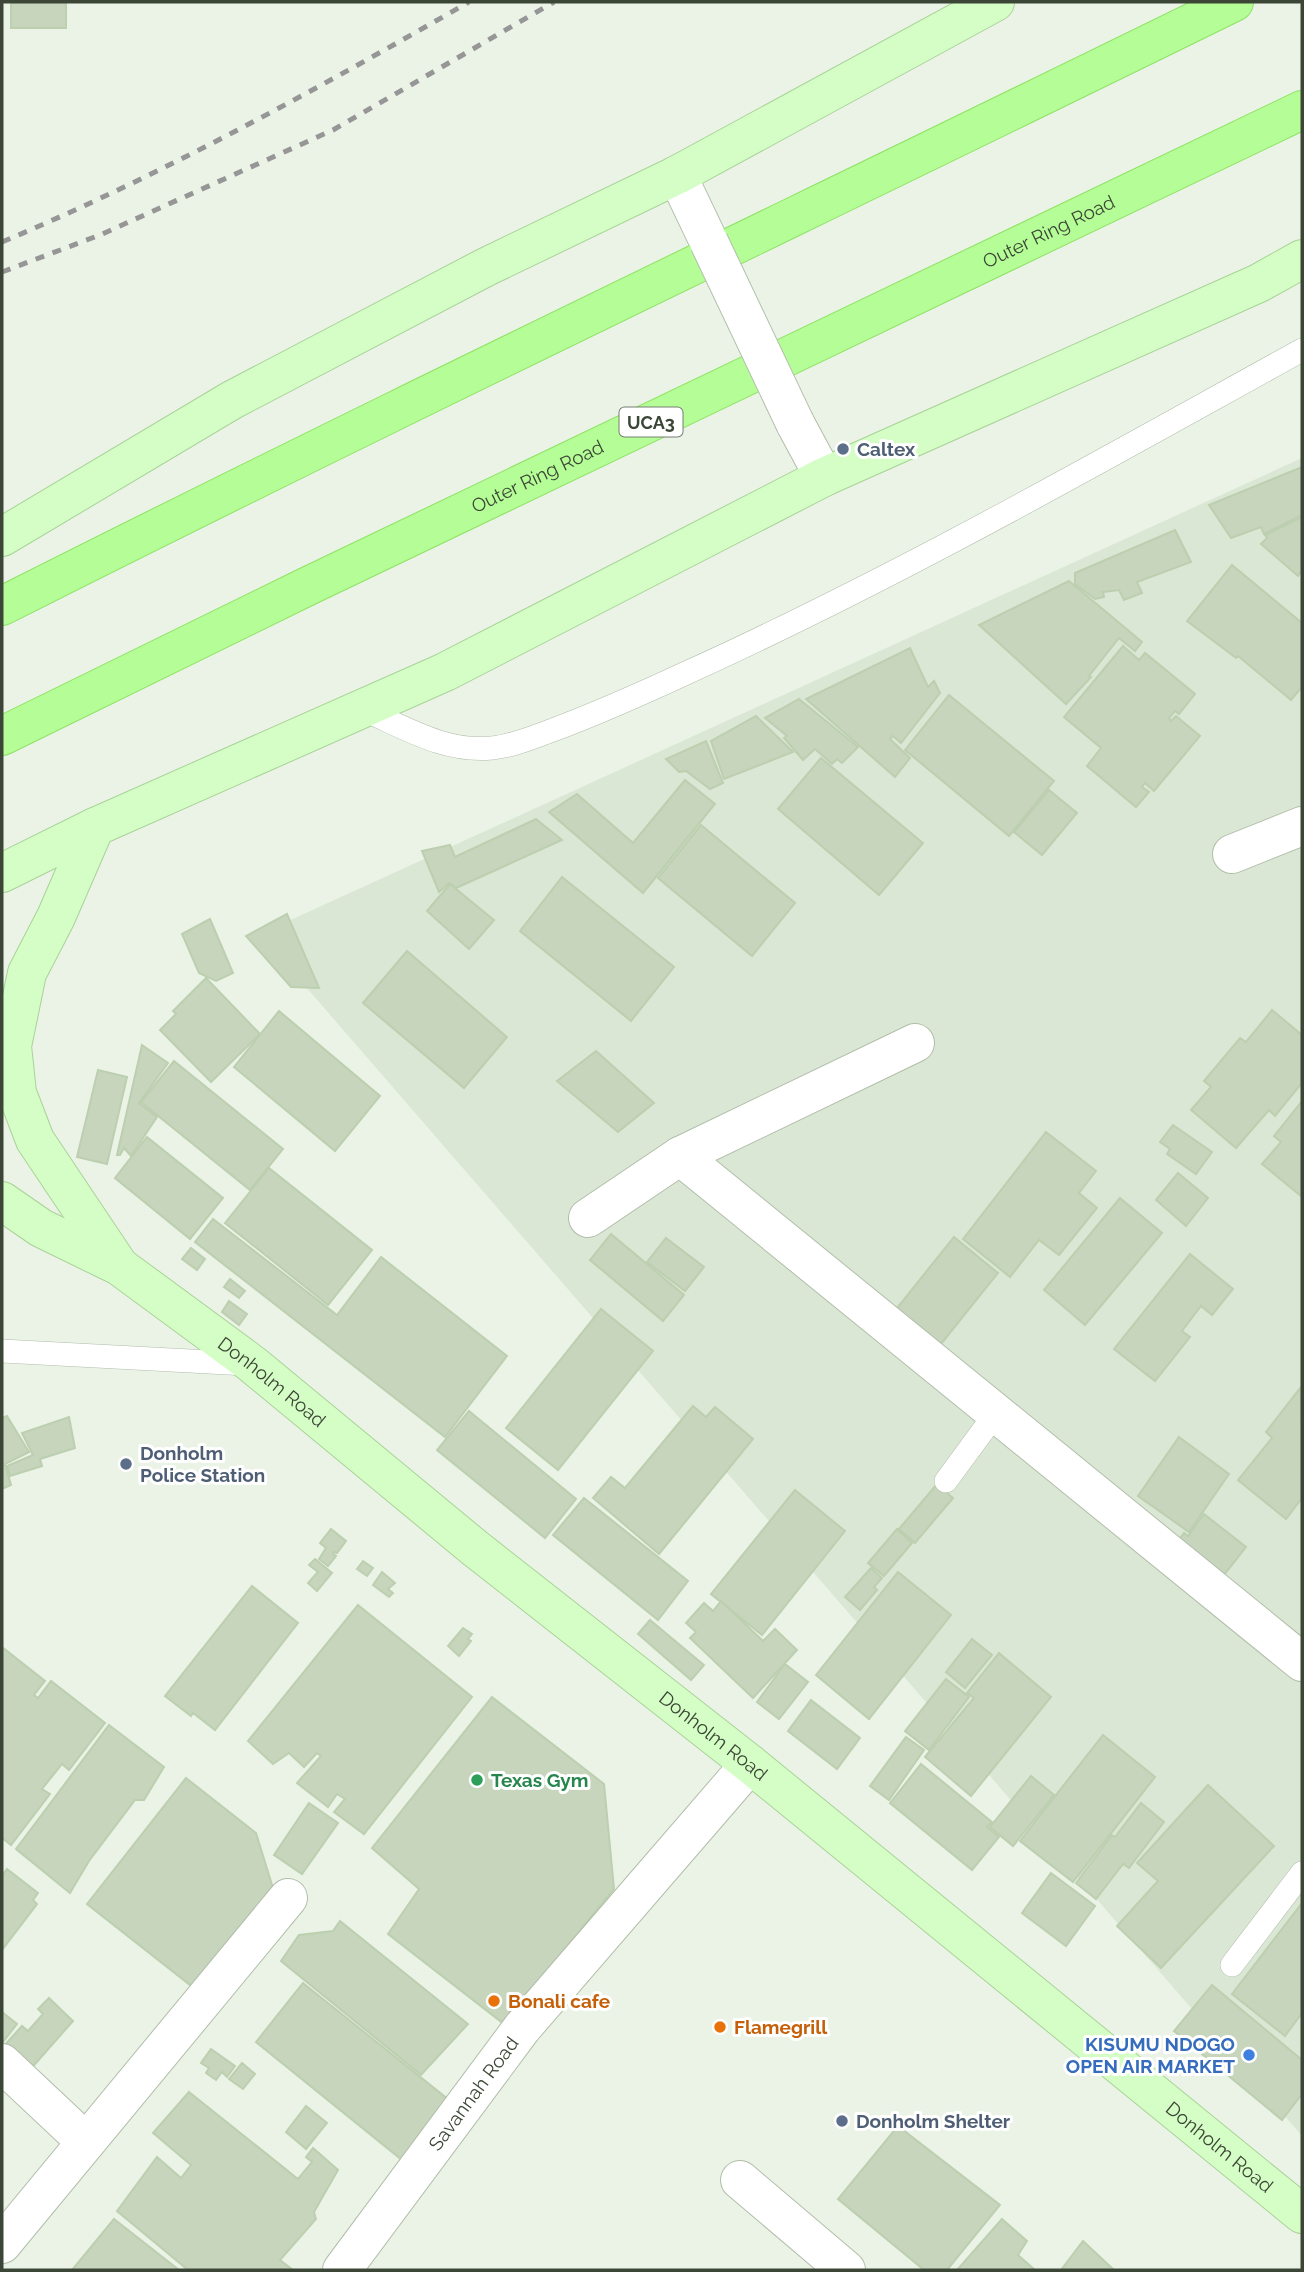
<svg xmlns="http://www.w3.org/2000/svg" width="1304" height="2272" viewBox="0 0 1304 2272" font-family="Raleway,sans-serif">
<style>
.residential{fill:#dbe7d5}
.building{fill:#c6d5bc;stroke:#bccfaf;stroke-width:2}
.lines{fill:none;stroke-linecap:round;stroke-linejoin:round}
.service-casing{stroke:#b1bea9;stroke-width:24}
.minor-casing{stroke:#b1bea9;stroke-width:40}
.tertiary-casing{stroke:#b1bea9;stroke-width:40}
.secondary-casing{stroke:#a8d397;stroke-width:40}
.primary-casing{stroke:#8ee265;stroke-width:40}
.service{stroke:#fff;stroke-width:23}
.minor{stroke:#fff;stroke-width:38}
.tertiary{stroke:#fff;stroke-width:38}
.secondary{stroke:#d5fec6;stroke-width:38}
.primary{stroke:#b5fd96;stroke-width:38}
.rail{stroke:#969696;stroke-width:5;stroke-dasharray:9 9;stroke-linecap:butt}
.tertiary-bridge-casing{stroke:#b1bea9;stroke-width:40;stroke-linecap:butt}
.tertiary-bridge{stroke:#fff;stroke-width:38}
.service-dot{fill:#5c6f8a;stroke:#fff;stroke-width:2.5}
.leisure-dot{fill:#2e9e5b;stroke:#fff;stroke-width:2.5}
.food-dot{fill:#e8710a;stroke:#fff;stroke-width:2.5}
.shop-dot{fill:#3f7fe0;stroke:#fff;stroke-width:2.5}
.labels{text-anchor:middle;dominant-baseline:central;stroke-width:6;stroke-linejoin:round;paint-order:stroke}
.shield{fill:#fff;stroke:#767e72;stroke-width:2}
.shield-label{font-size:18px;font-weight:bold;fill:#3c4636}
.street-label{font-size:19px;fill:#3c4636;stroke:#fff}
.service-label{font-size:19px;font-weight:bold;fill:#4e5e75;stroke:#fff;text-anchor:start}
.leisure-label{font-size:19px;font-weight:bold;fill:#27864d;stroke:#fff;text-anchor:start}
.food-label{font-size:19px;font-weight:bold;fill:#c56008;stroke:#fff;text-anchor:start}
.shop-label{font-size:19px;font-weight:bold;fill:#366cbe;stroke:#fff;text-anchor:end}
</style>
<rect width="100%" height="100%" fill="#ebf3e7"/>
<path class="residential" d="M1302,458V2136L260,934Z"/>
<g class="building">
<rect x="11" y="2" width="55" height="26"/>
<path d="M1302,467V515L1264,534L1261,527L1231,538L1209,505Z"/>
<path d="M1302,517V570L1298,576L1261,544L1267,538L1265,535Z"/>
<path d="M1175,530L1191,562L1137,582L1142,593L1124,600L1119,590L1103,592L1104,597L1095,599L1075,584V573Z"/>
<path d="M1232,565L1302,623V687L1291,700L1238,656L1236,658L1187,621Z"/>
<path d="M1069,581L1142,642L1135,651L1119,638L1089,676L1091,677L1066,704L979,625Z"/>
<path d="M1123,646L1139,660L1145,653L1195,694L1179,714L1175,711L1169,718L1171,721L1176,716L1200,736L1154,791L1145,783L1142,787L1149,792L1136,807L1087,766L1101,748L1064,717Z"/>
<path d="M910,648L928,687L934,681L940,693L901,743L893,736L890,739L910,758L895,777L806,699Z"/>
<path d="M949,695L1054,781L1009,836L905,750Z"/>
<path d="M799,699L858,747L842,763L837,759L832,764L815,749L803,760L784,738L787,736L765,718Z"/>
<path d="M756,716L793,752L724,779L711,741Z"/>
<path d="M706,741L723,783L710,789L686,771L679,772L666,759Z"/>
<path d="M821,758L923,843L879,895L778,809Z"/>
<path d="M685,780L715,804L643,893L549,812L577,794L633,843Z"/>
<path d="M1049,790L1077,813L1042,855L1014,832Z"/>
<path d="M536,819L562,840L456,888L449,883L439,892L422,851L450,845L455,857Z"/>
<path d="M701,825L795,903L752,956L658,878Z"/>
<path d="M562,877L674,967L631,1021L520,931Z"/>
<path d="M450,884L494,920L469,949L427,911Z"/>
<path d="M287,914L319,988L291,987L246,936Z"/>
<path d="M210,919L233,973L216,981L199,973L182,934Z"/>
<path d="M407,951L507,1037L464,1088L363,1003Z"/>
<path d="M206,978L260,1034L211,1082L160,1030L176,1014L173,1011Z"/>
<path d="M1272,1010L1302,1035V1083L1275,1116L1269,1110L1236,1148L1191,1110L1211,1087L1204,1081L1240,1038L1246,1042Z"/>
<path d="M279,1011L380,1096L335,1151L234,1067Z"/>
<path d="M142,1045L168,1063L139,1103L157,1117L131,1156L124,1148L120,1155H117Z"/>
<path d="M596,1051L654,1103L618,1132L557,1081Z"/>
<path d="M174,1061L283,1149L250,1190L141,1102Z"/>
<path d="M98,1070L127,1077L107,1164L77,1157Z"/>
<path d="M1302,1101V1197L1262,1164L1281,1142L1274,1136Z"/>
<path d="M1173,1125L1212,1152L1196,1174L1167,1154L1170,1149L1160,1142Z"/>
<path d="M1046,1132L1096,1171L1079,1193L1097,1208L1059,1255L1039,1240L1010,1277L963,1239Z"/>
<path d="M147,1137L223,1198L190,1239L115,1178Z"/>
<path d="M269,1168L372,1250L328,1305L225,1223Z"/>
<path d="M1178,1173L1208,1198L1186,1226L1156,1200Z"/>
<path d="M1120,1198L1162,1233L1085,1325L1044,1290Z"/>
<path d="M213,1219L337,1315L381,1257L507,1356L445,1437L195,1242Z"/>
<path d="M611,1234L684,1295L663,1321L590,1260Z"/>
<path d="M954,1237L998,1273L933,1354L889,1318Z"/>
<path d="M666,1238L704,1267L685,1291L647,1262Z"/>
<path d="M191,1248L205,1259L197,1270L182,1259Z"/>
<path d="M1190,1254L1233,1289L1212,1315L1201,1306L1182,1331L1190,1337L1155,1381L1114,1349Z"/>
<path d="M230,1279L245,1291L239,1298L224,1287Z"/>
<path d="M229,1301L247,1314L239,1325L222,1312Z"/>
<path d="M601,1309L653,1351L558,1470L506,1428Z"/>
<path d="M1301,1387L1302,1498L1286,1519L1238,1480L1272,1438L1266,1432Z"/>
<path d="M693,1406L706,1417L715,1407L753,1439L659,1554L593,1498L611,1477L625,1488Z"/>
<path d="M469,1411L576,1499L545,1538L437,1450Z"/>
<path d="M7,1416L29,1452L5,1464L11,1485L2,1489V1418Z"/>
<path d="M69,1417L75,1448L40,1459L42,1466L10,1476L7,1466L33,1455L22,1433Z"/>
<path d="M1179,1437L1229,1474L1189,1532L1138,1496Z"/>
<path d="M937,1484L953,1498L915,1543L899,1529Z"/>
<path d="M795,1490L845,1531L762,1635L711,1594Z"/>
<path d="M584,1498L688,1581L658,1620L553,1535Z"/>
<path d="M1204,1514L1246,1547L1220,1580L1175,1545L1184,1533L1188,1536Z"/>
<path d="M331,1529L346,1541L337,1553L334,1552L333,1554L336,1556L328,1566L319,1559L326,1548L320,1543Z"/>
<path d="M897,1529L912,1543L884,1576L868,1563Z"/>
<path d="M315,1559L332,1573L317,1591L308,1583L318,1572L309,1565Z"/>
<path d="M363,1561L373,1568L367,1576L357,1569Z"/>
<path d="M871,1568L882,1578L874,1587L877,1590L860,1610L845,1597Z"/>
<path d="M382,1572L395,1583L388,1589L393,1593L389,1597L373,1585Z"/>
<path d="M898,1572L951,1615L869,1719L816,1675Z"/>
<path d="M252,1586L298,1623L215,1730L193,1713L191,1716L165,1696Z"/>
<path d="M721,1601L763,1641L775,1629L797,1650L753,1698L690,1638L696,1632L686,1623L704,1603L713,1611Z"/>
<path d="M358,1605L472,1697L364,1834L334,1812L345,1799L337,1794L328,1807L297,1783L321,1756L317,1753L304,1767L289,1753L273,1764L248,1741Z"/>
<path d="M650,1620L704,1665L691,1680L638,1634Z"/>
<path d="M463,1628L472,1634L468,1639L471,1641L459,1656L448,1646Z"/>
<path d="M972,1639L992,1655L965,1688L946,1672Z"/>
<path d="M2,1647L45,1681L34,1695L38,1698L51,1681L105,1723L69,1770L62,1764L42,1789L50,1794L11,1845L2,1838Z"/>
<path d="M999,1653L1051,1697L971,1796L925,1757L974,1698L967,1693Z"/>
<path d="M785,1664L808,1682L779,1719L757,1702Z"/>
<path d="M946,1679L969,1697L929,1750L905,1731Z"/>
<path d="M492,1697L604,1784L614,1889L504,2024L388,1934L419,1889L372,1848Z"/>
<path d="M811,1700L860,1738L837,1769L788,1731Z"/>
<path d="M109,1725L164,1767L144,1800H135L89,1861L70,1893L16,1849Z"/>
<path d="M1103,1735L1155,1777L1073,1882L1020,1841Z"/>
<path d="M906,1737L924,1750L889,1800L870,1786Z"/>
<path d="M921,1764L992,1822L987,1827L999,1837L972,1870L890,1803Z"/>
<path d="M1031,1776L1054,1795L1013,1846L990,1827Z"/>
<path d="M186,1778L256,1833L277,1901L204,1996L87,1904Z"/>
<path d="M1208,1785L1274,1846L1161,1968L1117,1926L1158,1881L1137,1863Z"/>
<path d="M309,1803L338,1823L302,1874L274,1855Z"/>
<path d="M1141,1803L1164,1822L1129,1868L1123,1864L1096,1899L1076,1883L1112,1835L1115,1837Z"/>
<path d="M7,1869L38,1893L33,1900L37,1904L2,1950V1876Z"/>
<path d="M1051,1873L1095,1906L1066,1946L1022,1913Z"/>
<path d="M1302,1903V2013L1285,2036L1232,1994Z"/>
<path d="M340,1921L468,2024L421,2075L281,1961L299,1935L333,1931Z"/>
<path d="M303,1983L449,2100L402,2160L256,2042Z"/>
<path d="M1212,1985L1302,2060V2094L1282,2120L1174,2031Z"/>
<path d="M49,1998L73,2021L28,2072L2,2048L22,2026L28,2031L43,2014L38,2009Z"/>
<path d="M2,2012L17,2024L2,2043Z"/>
<path d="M211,2049L235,2066L227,2077L222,2072L216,2080L206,2073L209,2068L201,2063Z"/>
<path d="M242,2063L255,2074L243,2089L229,2079Z"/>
<path d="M189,2092L298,2179L312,2162L306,2157L313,2148L338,2170L314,2212L316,2219L280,2260L293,2270H188L117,2211L157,2157L181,2178L191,2165L153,2133Z"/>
<path d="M306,2106L327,2123L306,2149L286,2132Z"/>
<path d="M898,2126L1000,2205L947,2270H924L838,2199Z"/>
<path d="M114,2219L179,2270H72Z"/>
<path d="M1002,2219L1027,2241L1018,2255L1035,2270H957Z"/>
<path d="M1083,2241L1114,2270H1061Z"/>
</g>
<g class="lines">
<g class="service-casing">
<g id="service">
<path d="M362,709C404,727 445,753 492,748C513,746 533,737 553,730C598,713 641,694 684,674C896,578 1099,462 1302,350"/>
<path d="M2,1351L247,1364"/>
<path d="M946,1481L996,1413"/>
<path d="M1232,1965L1302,1873"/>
</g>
</g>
<g class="minor-casing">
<g id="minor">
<path d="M1232,854L1302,826"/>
<path d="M680,1156L1302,1662"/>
<path d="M588,1218L680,1156L915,1043"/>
<path d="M2,2063L86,2142"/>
<path d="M740,2180L846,2270"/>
<path d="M2,2244L288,1898"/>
<path id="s1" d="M342,2270L522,2028L750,1764"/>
</g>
</g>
<g class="tertiary-casing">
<g id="tertiary">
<path d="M677,175L709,242"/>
<path d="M795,423L824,477"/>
</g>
</g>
<g class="secondary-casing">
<g id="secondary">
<path d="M2,537L232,400L486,267L677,175L995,2"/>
<path d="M95,827L56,917L27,973L12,1046L17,1093L35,1140L118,1264"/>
<path d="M2,873L95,827L445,672L824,477L1259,283L1302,259"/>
<path id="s2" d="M2,1201L41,1228L119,1266L252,1364L476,1549L750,1764L1302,2214"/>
</g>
</g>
<g class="primary-casing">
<g id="primary">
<path d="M2,606C410,400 823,204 1234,2"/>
<path id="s3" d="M2,736L306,587L1302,110"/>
</g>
</g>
<use href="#service" class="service"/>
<use href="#minor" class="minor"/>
<use href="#tertiary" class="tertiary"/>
<use href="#secondary" class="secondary"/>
<use href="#primary" class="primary"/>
<g class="rail">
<path d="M2,242C164,174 317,89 469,2"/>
<path d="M2,272L100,235L333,130L554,2"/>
</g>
<g class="tertiary-bridge-casing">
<path id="tertiary-bridge" d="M709,242L795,423"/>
</g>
<use href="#tertiary-bridge" class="tertiary-bridge"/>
</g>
<g class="service-dot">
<circle cx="843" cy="449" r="7"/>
<circle cx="126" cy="1464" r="7"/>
<circle cx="842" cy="2121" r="7"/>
</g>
<circle class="leisure-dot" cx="477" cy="1780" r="7"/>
<g class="food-dot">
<circle cx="494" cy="2001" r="7"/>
<circle cx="720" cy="2027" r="7"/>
</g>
<circle class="shop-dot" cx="1249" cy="2055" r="7"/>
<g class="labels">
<rect class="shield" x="619.5" y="407.5" width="63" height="29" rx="5"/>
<g class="shield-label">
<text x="651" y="422">UCA3</text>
</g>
<g class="street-label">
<text stroke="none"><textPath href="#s3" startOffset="1162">Outer Ring Road</textPath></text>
<text stroke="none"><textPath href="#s3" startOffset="595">Outer Ring Road</textPath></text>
<text stroke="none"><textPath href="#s2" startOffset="326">Donholm Road</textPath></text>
<text stroke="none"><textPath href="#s2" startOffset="892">Donholm Road</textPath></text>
<text stroke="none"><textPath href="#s1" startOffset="220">Savannah Road</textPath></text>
<text stroke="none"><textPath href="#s2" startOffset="1544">Donholm Road</textPath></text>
</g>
<g class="service-label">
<text x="857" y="449">Caltex</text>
<text x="140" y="1453">Donholm<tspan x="140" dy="22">Police Station</tspan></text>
<text x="856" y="2121">Donholm Shelter</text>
</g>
<g class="leisure-label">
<text x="491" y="1780">Texas Gym</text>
</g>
<g class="food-label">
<text x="508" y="2001">Bonali cafe</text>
<text x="734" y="2027">Flamegrill</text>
</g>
<g class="shop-label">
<text x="1235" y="2044">KISUMU NDOGO<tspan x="1235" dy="22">OPEN AIR MARKET</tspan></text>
</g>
</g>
<rect width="1304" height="2272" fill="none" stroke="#3c4636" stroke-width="7"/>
</svg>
